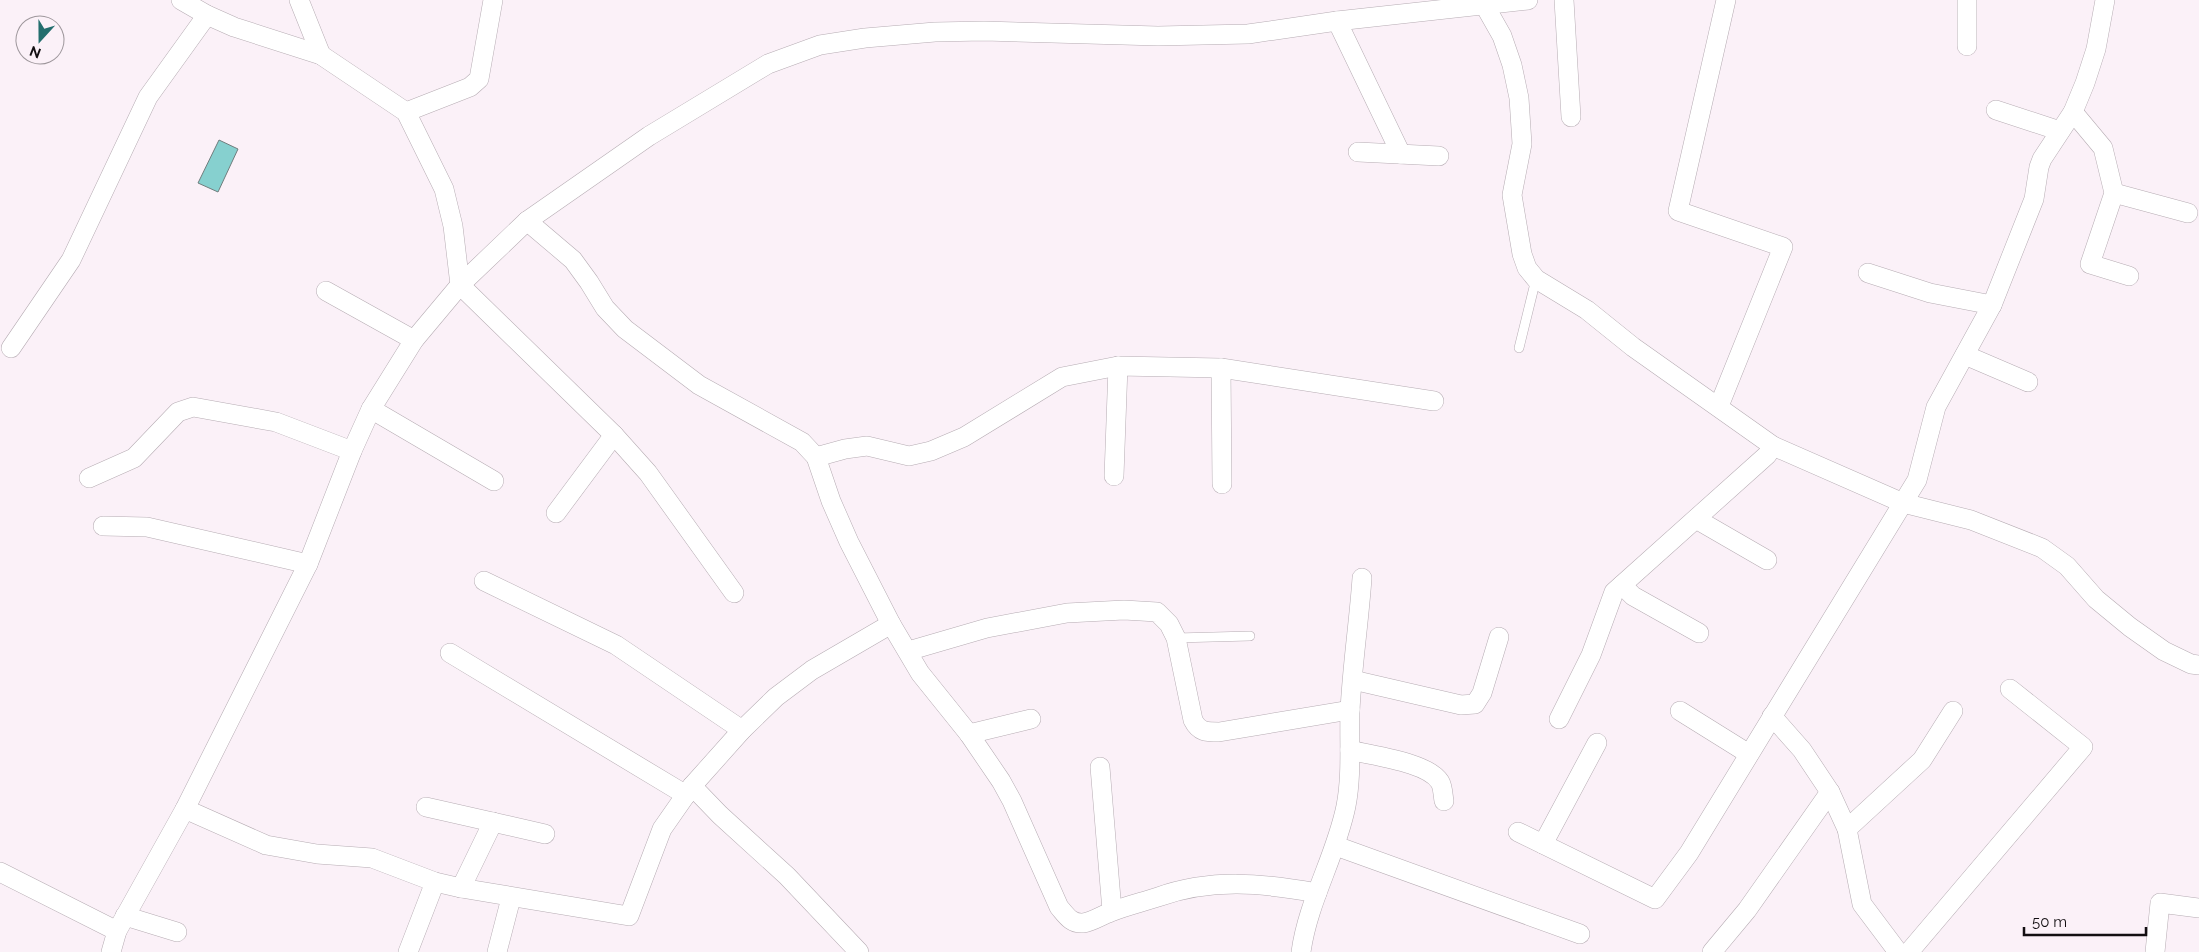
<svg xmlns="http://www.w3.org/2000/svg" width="2199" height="952" viewBox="0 0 2199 952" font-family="Raleway,sans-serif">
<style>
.building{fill:#86d0cf;stroke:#707d7d}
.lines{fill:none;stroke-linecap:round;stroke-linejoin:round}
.lane-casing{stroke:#b6acb3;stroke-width:10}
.street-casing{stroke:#b6acb3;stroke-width:20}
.lane{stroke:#fff;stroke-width:9}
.street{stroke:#fff;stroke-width:19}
</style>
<rect width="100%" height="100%" fill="#fbf1f8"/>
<path class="building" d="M219,140L238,149L218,192L198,183Z"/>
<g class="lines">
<g class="lane-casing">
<g id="lane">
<path d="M1519,348L1536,279"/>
<path d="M1176,638L1250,636"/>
</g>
</g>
<g class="street-casing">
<g id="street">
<path d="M181,0L207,15L234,27L321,55L406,112L444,189L453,226L460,285L614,435L648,473L734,593"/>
<path d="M299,0L321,55"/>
<path d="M1564,0L1571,117"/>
<path d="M1485,6L1502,36L1512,65L1519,98L1522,144L1512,195L1522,254L1527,268L1536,279L1587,310L1633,347L1773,446L1903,503L1971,520L2042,548L2067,566L2096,599L2130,627L2164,651L2191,664L2199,665"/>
<path d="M1337,21L1401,154"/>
<path d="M1967,46V0"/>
<path d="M1996,110L2060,131"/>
<path d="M406,112L470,87L479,79L493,0"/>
<path d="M2073,112L2103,148L2114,193L2090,264L2129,276"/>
<path d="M1358,152L1439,156"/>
<path d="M2114,193L2188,213"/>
<path d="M527,221L573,260L589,282L605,308L625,329L699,385L802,442L816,457L831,501L849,542L891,624L920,673L969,734L1001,781L1012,801L1059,907C1066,915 1071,924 1083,923C1092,922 1102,915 1111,912C1126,906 1143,902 1158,897C1212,878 1262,883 1317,893"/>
<path d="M1868,273L1930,293L1992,305"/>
<path d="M326,291L414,340"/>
<path d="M11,348L71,260L148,97L207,15"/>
<path d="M1965,355L2028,382"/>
<path d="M1221,368L1222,484"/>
<path d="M1719,406L1783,247L1678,211L1726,0"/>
<path d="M371,409L494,481"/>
<path d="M816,457L845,449L867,446L909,456L931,451L964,437L1062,377L1118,366L1221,368L1434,401"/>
<path d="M1114,476L1118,366"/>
<path d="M89,478L134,458L178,412L193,407L276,422L352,451"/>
<path d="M556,513L614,435"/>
<path d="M1696,519L1767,560"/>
<path d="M103,526L147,527L308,564"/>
<path d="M484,581L616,645L742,730"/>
<path d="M1622,585L1633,596L1699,633"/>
<path d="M908,651L987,628L1067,613L1124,610L1157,612L1169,624L1176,638L1193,720C1199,732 1206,732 1219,732L1350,710"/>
<path d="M450,653L686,795"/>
<path d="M1353,680L1461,705L1475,704L1482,693L1499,637"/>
<path d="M1680,711L1749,754"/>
<path d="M1772,716L1802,750L1830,792L1847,829L1862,904L1898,952"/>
<path d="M1559,719L1591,655L1614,592L1767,455L1773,446"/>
<path d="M969,734L1031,719"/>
<path d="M1350,750C1373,756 1428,762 1440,782C1443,787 1443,796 1444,801"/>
<path d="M1100,767L1112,911"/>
<path d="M692,786L720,815L787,876L859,952"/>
<path d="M426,807L545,834"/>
<path d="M185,809L266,845L317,854L372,858L435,882L461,888L629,916L662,829L692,786L742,730L776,697L812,670L891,624"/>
<path d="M1847,829L1922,760L1953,711"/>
<path d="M1518,832L1655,899L1689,853L1917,480L1936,407L1992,305L2034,199L2039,167L2042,159L2073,112L2085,83L2096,49L2105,0"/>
<path d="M1543,844L1597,743"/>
<path d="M1336,846L1580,934"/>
<path d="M0,872L117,931"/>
<path d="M461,888L493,822"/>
<path d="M125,916L177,932"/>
<path d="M111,952L117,931L185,809L308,564L352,451L371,409L414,340L460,285L527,221L649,136L768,64L820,45L865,38L935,32L984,31L1158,36L1248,34L1337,21L1528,0"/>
<path d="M408,952L435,882"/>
<path d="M497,952L511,898"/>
<path d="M1301,952C1308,901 1336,856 1346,806C1352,775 1349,743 1350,711C1352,667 1359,622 1362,578"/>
<path d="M1712,952L1747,910L1830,792"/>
<path d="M1909,952L2083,747L2010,689"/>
<path d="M2155,952L2160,903L2199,908"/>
</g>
</g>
<use href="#lane" class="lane"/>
<use href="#street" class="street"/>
</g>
<g transform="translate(40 40) rotate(201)"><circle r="24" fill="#fbf1f8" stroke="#9e979c"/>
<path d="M0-4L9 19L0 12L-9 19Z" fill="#236e6e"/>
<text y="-8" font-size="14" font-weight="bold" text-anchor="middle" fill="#130f12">N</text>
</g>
<path d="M2024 927v8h122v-8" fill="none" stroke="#130f12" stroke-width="2.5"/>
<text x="2032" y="927" font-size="15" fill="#130f12" stroke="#fbf1f8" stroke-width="4" paint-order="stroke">50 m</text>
</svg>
